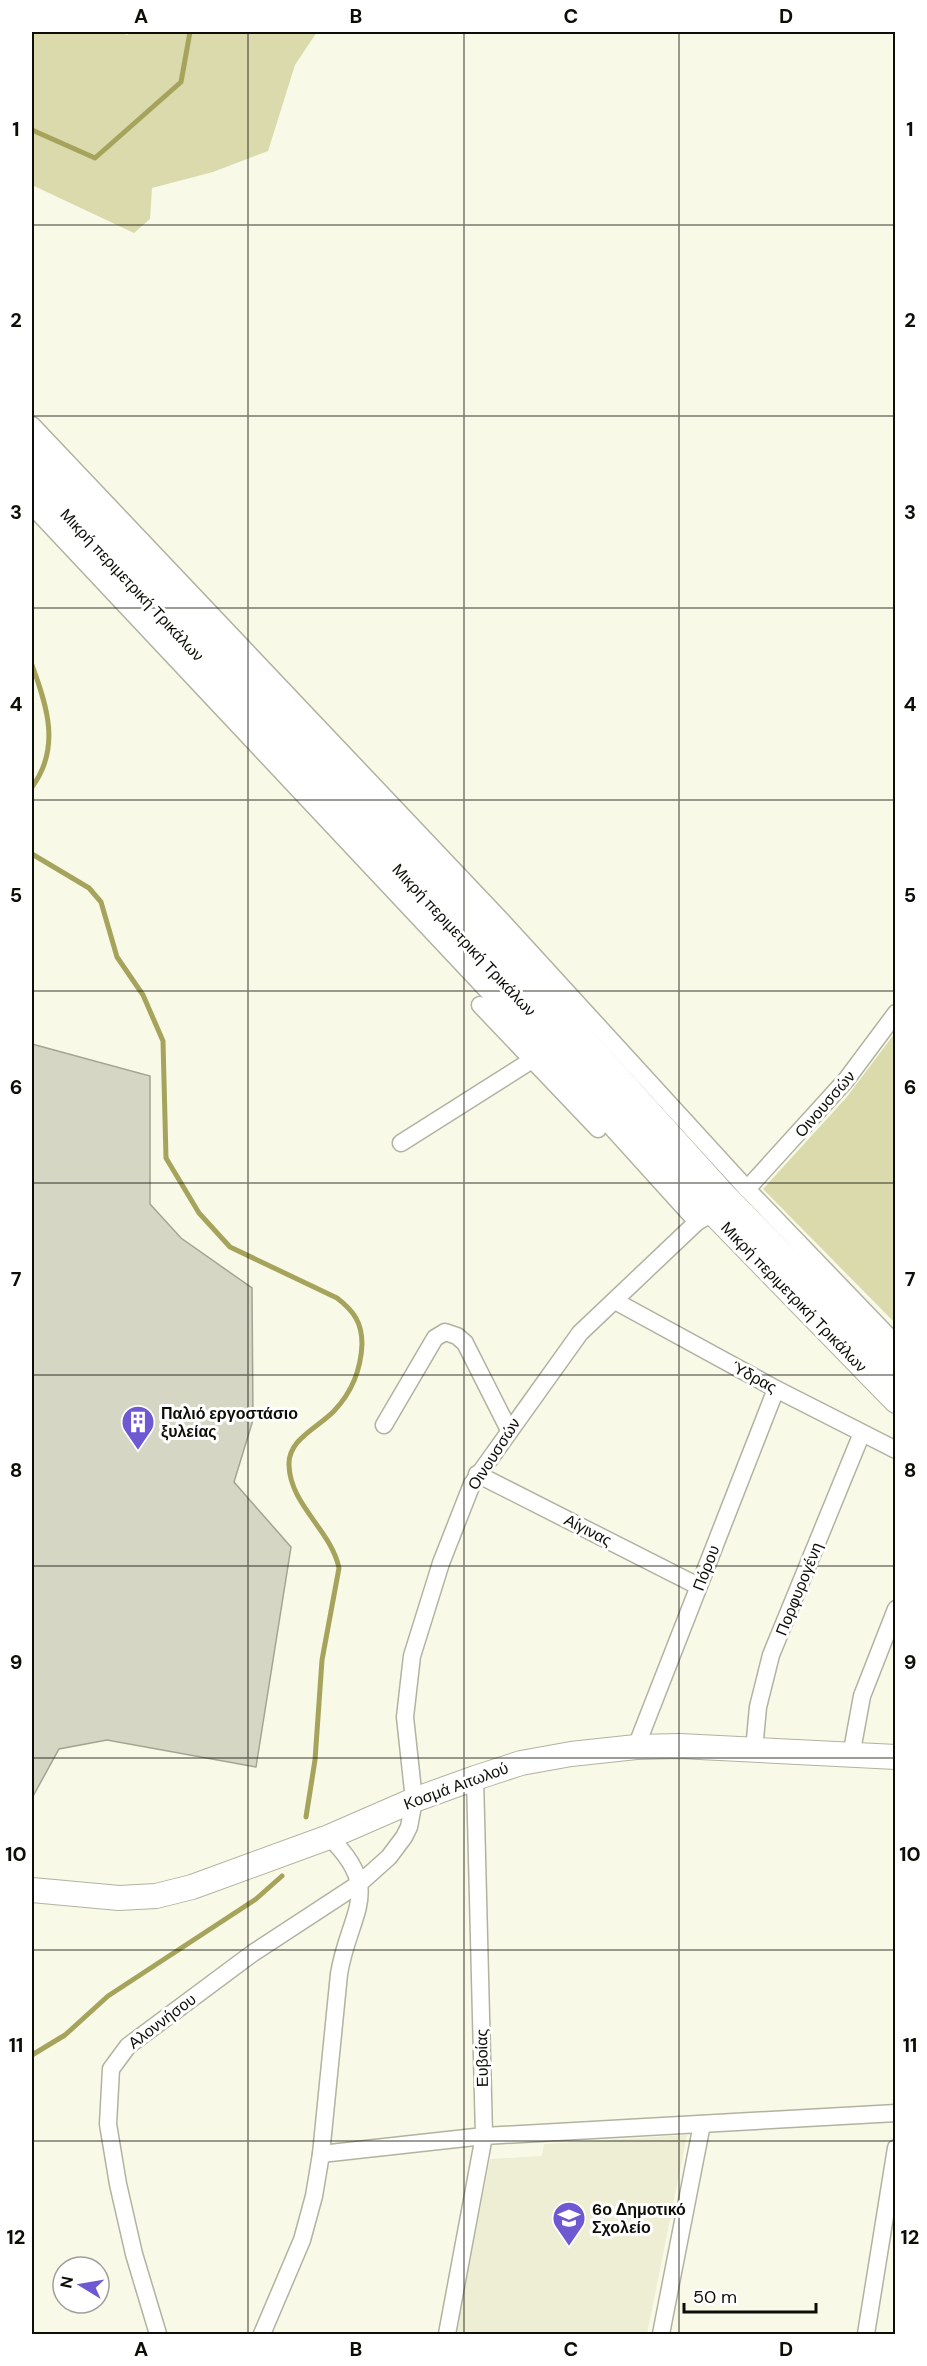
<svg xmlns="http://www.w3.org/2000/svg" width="927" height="2366" viewBox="0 0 927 2366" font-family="'DM Sans',sans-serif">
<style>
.built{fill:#eeeed5}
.green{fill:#dadaad}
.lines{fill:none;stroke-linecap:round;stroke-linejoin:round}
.stream{stroke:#a6a45c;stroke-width:5}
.building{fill:#d6d6c4;stroke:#a4a493;stroke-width:1.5}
.street-casing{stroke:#b2b2a1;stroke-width:19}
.secondary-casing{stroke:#b2b2a1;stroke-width:26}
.street{stroke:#fff;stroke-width:16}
.secondary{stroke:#fff;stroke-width:24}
.grid{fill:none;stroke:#0e0e08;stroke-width:1.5;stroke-opacity:0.55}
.labels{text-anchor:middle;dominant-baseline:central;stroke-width:6;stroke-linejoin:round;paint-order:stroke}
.street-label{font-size:16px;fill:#0e0e08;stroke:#fff}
.poi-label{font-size:16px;font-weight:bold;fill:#0e0e08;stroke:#fff;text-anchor:start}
.neatline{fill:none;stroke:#0e0e08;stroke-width:2}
.grid-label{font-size:20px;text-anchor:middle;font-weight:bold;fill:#0e0e08}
</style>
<rect width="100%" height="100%" fill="#f9f9e7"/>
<path class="built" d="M687,2135L647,2334H456L490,2159L542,2156L544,2144Z"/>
<g class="green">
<path d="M32,32H121L127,35L131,32H317L295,65L268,151L213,172L152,188L150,219L134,233L32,185Z"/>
<path d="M895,1033V1323L763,1189L846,1098Z"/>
</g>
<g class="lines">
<g class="stream">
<path d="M32,130L95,158L181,82L190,32"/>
<path d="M32,665C47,706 61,748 32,787"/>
<path d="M32,854L89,888L101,902L117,957L143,995L163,1041L166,1158L199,1213L230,1247L337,1298C354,1311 362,1323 362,1344C361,1369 352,1392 334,1411C319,1427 288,1439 289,1465C290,1505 331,1530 339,1568L322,1660L315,1760L306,1817"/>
<path d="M32,2055L65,2035L108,1996L256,1899L282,1876"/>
</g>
</g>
<path class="building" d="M32,1044L150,1076V1204L181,1238L252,1288L253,1420L234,1482L291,1547L256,1767L107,1740L59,1749L32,1798Z"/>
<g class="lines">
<g class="street-casing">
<g id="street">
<path d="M32,425L502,921L747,1189L896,1344"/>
<path d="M32,506L499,1003L697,1222"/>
<path d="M480,1005L598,1129"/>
<path d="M401,1143L532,1060"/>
<path d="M747,1189L846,1080L896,1013"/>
<path d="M615,1301L776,1389L896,1450"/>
<path d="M384,1425L435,1338L445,1332L457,1336L465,1343L509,1430"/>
<path d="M477,1474L698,1586"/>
<path d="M636,1747L776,1389"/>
<path d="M754,1750L758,1707L771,1655L862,1433"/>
<path d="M851,1756L862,1696L896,1609"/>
<path d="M321,2154L484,2136L896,2113"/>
<path d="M158,2334L134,2254L118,2184L108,2124L111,2069L128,2046L253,1953L360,1883L389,1857L404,1837L409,1827L414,1800L405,1717L412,1656L441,1563L472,1484L580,1333L697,1222L713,1213"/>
<path d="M262,2334L302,2240L314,2196L321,2154L339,1974C349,1912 385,1891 329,1837"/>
<path d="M447,2334L484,2136L475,1778"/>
<path d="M661,2334L702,2124"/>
<path d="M866,2334L896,2148"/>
</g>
</g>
<g class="secondary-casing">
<g id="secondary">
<path d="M32,450L458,900L724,1195L896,1370"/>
<path d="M32,480L551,1032L713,1213L896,1401"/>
<path d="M32,1890L119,1898L156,1896L192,1887L329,1837L414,1800L475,1778L521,1763L571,1754L636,1747L680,1746L896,1757"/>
</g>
</g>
<use href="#street" class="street"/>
<use href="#secondary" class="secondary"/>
</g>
<path class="grid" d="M248,32V2334M464,32V2334M679,32V2334M32,225H896M32,416H896M32,608H896M32,800H896M32,991H896M32,1183H896M32,1375H896M32,1566H896M32,1758H896M32,1950H896M32,2141H896"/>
<defs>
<g id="building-pin" transform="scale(1.725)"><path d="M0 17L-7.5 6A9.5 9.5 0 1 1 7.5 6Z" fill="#6e59d3" stroke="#fff"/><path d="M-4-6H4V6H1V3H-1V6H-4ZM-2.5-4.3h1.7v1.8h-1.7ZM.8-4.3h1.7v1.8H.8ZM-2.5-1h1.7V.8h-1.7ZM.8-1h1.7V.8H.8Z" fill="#fff"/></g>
<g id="school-pin" transform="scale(1.725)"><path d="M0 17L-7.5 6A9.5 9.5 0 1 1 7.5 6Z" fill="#6e59d3" stroke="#fff"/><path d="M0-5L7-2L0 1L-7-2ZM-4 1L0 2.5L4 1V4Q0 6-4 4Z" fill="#fff"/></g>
</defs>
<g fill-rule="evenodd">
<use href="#building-pin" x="138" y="1422"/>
<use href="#school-pin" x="569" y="2218"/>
</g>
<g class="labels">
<g class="street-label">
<text transform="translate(132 585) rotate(47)">Μικρή περιμετρική Τρικάλων</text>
<text transform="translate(464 940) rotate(47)">Μικρή περιμετρική Τρικάλων</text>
<text transform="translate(825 1104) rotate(-49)">Οινουσσών</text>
<text transform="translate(794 1297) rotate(46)">Μικρή περιμετρική Τρικάλων</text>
<text transform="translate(754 1377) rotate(28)">Ύδρας</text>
<text transform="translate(494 1454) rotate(-57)">Οινουσσών</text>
<text transform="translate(588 1530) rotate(27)">Αίγινας</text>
<text transform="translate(706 1568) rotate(-69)">Πόρου</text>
<text transform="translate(799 1589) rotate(-68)">Πορφυρογένη</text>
<text transform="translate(456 1786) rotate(-20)">Κοσμά Αιτωλού</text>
<text transform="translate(162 2021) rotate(-37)">Αλοννήσου</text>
<text transform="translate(482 2058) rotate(-91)">Ευβοίας</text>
</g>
<g class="poi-label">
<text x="161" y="1413">Παλιό εργοστάσιο<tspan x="161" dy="18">ξυλείας</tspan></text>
<text x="592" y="2209">6ο Δημοτικό<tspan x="592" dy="18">Σχολείο</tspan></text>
</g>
</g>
<rect width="927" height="2366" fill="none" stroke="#ffffff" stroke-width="66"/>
<g transform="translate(81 2285) rotate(281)"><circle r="28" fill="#ffffff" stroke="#9f9f9c" stroke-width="1.5"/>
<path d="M0-4.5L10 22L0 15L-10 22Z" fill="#6e59d3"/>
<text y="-9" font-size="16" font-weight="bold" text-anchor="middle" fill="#0e0e08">N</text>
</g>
<path d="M684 2303v9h132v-9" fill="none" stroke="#0e0e08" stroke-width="3"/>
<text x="693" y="2303" font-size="18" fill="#0e0e08" stroke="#ffffff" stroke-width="4.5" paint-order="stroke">50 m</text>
<rect x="33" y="33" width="861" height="2300" class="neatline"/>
<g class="grid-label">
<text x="141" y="23">A</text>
<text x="356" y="23">B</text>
<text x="571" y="23">C</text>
<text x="786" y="23">D</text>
<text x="16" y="136">1</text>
<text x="910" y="136">1</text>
<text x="16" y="327">2</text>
<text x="910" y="327">2</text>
<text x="16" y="519">3</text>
<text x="910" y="519">3</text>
<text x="16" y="711">4</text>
<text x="910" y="711">4</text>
<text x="16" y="902">5</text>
<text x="910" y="902">5</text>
<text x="16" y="1094">6</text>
<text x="910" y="1094">6</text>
<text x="16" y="1286">7</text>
<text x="910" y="1286">7</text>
<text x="16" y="1477">8</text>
<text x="910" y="1477">8</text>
<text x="16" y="1669">9</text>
<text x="910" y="1669">9</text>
<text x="16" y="1861">10</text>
<text x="910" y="1861">10</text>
<text x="16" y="2052">11</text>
<text x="910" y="2052">11</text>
<text x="16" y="2244">12</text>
<text x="910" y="2244">12</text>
<text x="141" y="2356">A</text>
<text x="356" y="2356">B</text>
<text x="571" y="2356">C</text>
<text x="786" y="2356">D</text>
</g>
</svg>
